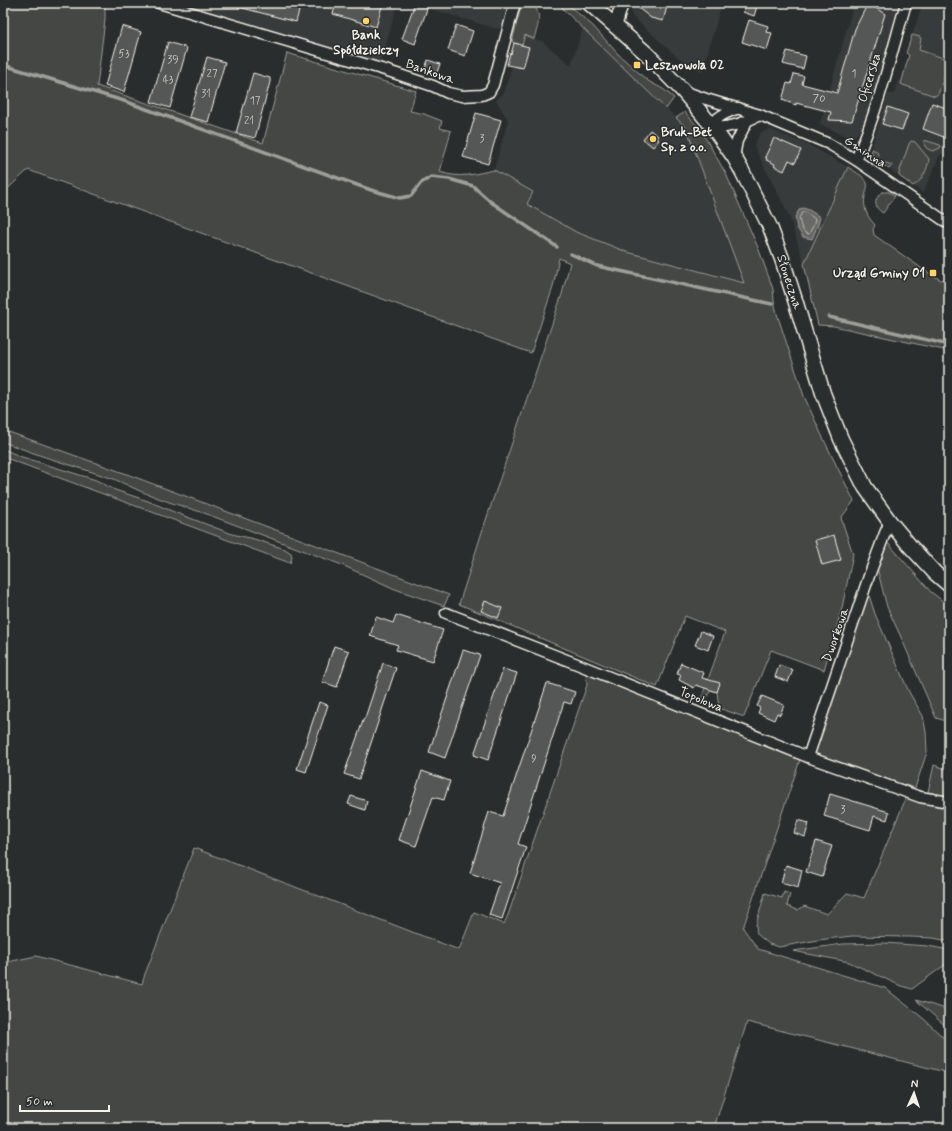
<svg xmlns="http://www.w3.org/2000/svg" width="952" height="1131" viewBox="0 0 952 1131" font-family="Mynerve,sans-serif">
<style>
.built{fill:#373a3a}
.green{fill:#444645;stroke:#9c9c96}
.water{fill:#676866;stroke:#9f9f9a}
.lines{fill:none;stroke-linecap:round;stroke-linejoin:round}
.shore{stroke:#bcbab4;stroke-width:1}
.stream{stroke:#9f9f9a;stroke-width:3.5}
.building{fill:#555756;stroke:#f4f1e8}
.minor-casing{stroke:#f4f1e8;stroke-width:13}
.tertiary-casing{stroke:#f4f1e8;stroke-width:15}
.secondary-casing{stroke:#f4f1e8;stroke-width:17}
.minor{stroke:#2a2d2e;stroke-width:10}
.tertiary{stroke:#2a2d2e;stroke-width:12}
.secondary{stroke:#2a2d2e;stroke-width:14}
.poi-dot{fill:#ffd166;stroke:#2a2d2e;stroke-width:1.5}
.labels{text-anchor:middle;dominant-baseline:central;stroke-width:3;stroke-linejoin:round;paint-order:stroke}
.number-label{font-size:11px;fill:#cccac4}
.poi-label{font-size:13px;font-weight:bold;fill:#f4f1e8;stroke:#2a2d2e;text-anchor:start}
.street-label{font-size:13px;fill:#f4f1e8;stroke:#2a2d2e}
</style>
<rect width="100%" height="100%" fill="#2a2d2e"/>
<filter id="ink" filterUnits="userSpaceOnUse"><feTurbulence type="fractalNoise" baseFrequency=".025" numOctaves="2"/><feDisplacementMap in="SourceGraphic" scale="8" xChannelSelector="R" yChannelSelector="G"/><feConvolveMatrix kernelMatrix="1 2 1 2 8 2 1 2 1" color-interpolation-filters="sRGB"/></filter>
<g filter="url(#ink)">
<g class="built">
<path d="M179,3H398L380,64Z"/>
<path d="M399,3H508L500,28L497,29L427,8L414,7Z"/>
<path d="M631,3H722L702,72L677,57L632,16Z"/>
<path d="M854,3H902L863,130L861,128L859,132L851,139L820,124Z"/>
<path d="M923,3H949V152L940,155L923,193L873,158L871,149L888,94H893L895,92L898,80L901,81L909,55L906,53Z"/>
<path d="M583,28L686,127L745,283L627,252L576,232L527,204L533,192L494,170L508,120L496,100L504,93L512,66L510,53L512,51L514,43L521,45L525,35L543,42L571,65Z"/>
<path d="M770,129L815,148L848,167L804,264L790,218L754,146L760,133Z"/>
</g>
<g class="green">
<path d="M3,3H105V19L97,86L263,143L287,53L416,91L410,111L424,114L442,121L440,128L451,131L440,172C460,179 474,174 494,170L533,192L527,204L576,232L627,252L744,283L686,127L676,118L685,112L702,132L726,174L759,250L773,289L774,301L777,314L804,396L823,438L854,501L841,518L853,554L842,608L824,670L771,650L744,717L719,708L717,692L711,690L706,699H701L725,632L685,616L657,687L459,604L481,535L562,294L570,263L559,258L553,287L531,353L28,170L3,193Z"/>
<path d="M522,3H532C543,16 538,24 534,39L525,35L522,45L512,42Z"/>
<path d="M561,3H566L593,26L618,54L648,81L663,89L674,98L666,109L563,9Z"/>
<path d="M912,35L920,37L921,39L919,50L949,60V63L938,94L935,96L903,85L901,84L909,55L906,53Z"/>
<path d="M924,140L940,145L941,146L940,148L933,151C926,149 924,147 924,140Z"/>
<path d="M911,141L915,142L929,159C928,168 922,182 913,186L899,176V173L909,144Z"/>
<path d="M871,149L877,151L878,155L876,160L892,165L889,169L873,158Z"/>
<path d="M848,167C853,171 863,175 866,181C869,186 866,191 865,196C863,209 867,216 875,225L873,229L874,235L924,270L941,280L947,279L949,280V352L944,350L834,326L818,325L804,264Z"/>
<path d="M882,192H889L895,196L883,213C873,207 874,199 882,192Z"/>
<path d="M3,430L124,473L449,595L444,606L395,589L342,565L204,513L169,502L140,491L114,479L42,456L3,442Z"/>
<path d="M3,449L22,457L96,480L115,490L148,501L174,512L232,534L254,539L285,549L291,553L292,557L290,563L3,457Z"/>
<path d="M888,543L931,592L949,606V722L936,718L900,635L887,607L877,568L882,550Z"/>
<path d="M868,592L875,614L909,692L923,716L926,732L927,752L915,788L894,782L815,754Z"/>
<path d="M586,674L800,760L743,928L758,949L885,988L924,1019L949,1043V1073L747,1022L714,1128H3V963L36,956L142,984L145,974L194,848L459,950L474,912L504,924L508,915L587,685Z"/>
<path d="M934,765L949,770V797L928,792Z"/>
<path d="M906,798L949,809V941L933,938L910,937L852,936L818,940L779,947L769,944L757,934L756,925L765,893L782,898L784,892L790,894L787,906L798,910L804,906L827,914L847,893L864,898Z"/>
<path d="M884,943L928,946L949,950V963L946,964L912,989L901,986L849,962L793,951L843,944Z"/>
<path d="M916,1000L949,1010V1029Z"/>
</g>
<path class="water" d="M803,208L809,210L820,217L818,225L812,239L803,237L797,228L795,217L799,210Z"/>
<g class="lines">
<path class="shore" d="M804,212L808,214L815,219L814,224L809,234L805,233L801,227L799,218L802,213Z"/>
<g class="stream">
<path d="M3,65L124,101L371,190L400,198L411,196L421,183L431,177L449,179L473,186L491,202L557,247"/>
<path d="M571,254L597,266L772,304"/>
<path d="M829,317L949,345"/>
</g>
</g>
<g class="building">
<path d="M235,3H301L296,22L235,6Z"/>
<path d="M336,3H383L376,27L333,14Z"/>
<path d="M415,3H429L415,44L402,39Z"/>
<path d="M632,3H668L663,21L651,18Z"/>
<path d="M746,3H758L754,16L743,12Z"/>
<path d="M868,3L885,14L852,121L829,120L831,112L796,103V105L782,100L787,83L791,84L794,74L804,76L802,84L837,93L855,29Z"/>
<path d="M749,20L768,26L766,32L772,33L767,50L742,42Z"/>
<path d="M456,25L473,31L465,56L448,50Z"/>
<path d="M122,26L141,32L124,92L105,86Z"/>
<path d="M168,42L187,48L170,108L151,102Z"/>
<path d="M514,43L529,47L523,68L507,65L510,53L511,54Z"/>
<path d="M787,51L806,56L803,69L783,64Z"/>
<path d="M207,57L225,62L208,122L189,117Z"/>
<path d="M428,60L440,64L436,75L424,71Z"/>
<path d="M253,73L270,78V82L255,138L236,133Z"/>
<path d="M932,103L949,109V139L923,129Z"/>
<path d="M888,107L908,114L902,130L882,124Z"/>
<path d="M476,113L501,120L488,164L463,157Z"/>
<path d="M650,130L658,136L656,138L659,140L653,147L643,139Z"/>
<path d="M774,138L801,150L795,163L789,160L784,171L774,166L775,164L766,160L767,158L765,157Z"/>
<path d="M834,535L841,560L822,565L815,540Z"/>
<path d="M485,601L502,608L498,618L481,611Z"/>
<path d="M396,615L443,630L433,661L396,650L398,645L370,636L376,617L393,623Z"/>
<path d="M701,631L713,636L708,650L695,645Z"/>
<path d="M334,646L349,651L337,687L322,682Z"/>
<path d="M463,650L480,655L445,758L429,752Z"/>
<path d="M383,663L396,668L359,779L344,774L364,718H365Z"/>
<path d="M681,663L704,673L702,678L720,683L717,692L696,685L694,688L679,680L681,675L677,674Z"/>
<path d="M779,665L793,670L788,682L775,677Z"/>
<path d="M503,669L517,673L488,760L474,755Z"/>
<path d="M547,683L575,692L571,704L564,702L518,844L526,847L502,919L489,915L500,883L470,873L489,812L503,816Z"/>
<path d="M762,696L784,705L780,715L777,713L774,720L758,713L760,708L757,706Z"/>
<path d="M319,702L328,705L306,772L297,769Z"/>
<path d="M422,771L450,781L444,800L433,797L416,846L399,840Z"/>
<path d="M830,794L889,812L887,820L874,816L870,830L824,816Z"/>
<path d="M351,796L367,801L365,810L348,804Z"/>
<path d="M798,820L809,823L805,837L794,833Z"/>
<path d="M816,841L832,846L822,877L806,872Z"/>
<path d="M786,865L802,870L798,888L781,883Z"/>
</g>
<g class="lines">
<g class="minor-casing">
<g id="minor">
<path d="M159,3L388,71L433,86L448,93L462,96L482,95L489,92L493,85L515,3"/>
<path d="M683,91L706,99L760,115L829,144L856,160L949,224"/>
<path d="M739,108C729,112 717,115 712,126C726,131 747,121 760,115"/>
<path d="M734,157L737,141L747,121"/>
<path d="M856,160C878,110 891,55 906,3"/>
<path d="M446,613L454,616L577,664L808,757L920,797L949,802"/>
<path d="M808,757L869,576L885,533L890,522"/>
</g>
</g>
<g class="tertiary-casing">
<path id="tertiary" d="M615,27L622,3"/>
</g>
<g class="secondary-casing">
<path id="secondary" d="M589,3L647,54L683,91L712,126L734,157L742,171L770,227L782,259L796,303L823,393L841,439L865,487L890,522L910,546L935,573L949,585"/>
</g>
<use href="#minor" class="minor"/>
<use href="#tertiary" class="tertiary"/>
<use href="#secondary" class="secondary"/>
</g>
</g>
<g class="poi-dot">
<circle cx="366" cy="21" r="4"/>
<rect x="633" y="61" width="8" height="8" rx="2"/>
<circle cx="653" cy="139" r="4"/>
<rect x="929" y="269" width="8" height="8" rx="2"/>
</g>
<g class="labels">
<g class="number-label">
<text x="124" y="54">53</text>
<text x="173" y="60">39</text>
<text x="212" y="74">27</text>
<text x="854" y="74">1</text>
<text x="168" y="80">43</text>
<text x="206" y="94">31</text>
<text x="819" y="99">70</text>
<text x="255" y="101">17</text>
<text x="249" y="121">21</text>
<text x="482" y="139">3</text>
<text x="534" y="759">9</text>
<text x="843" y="810">3</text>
</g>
<g class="poi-label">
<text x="366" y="35" text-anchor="middle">Bank<tspan x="366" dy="15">Spółdzielczy</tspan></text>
<text x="645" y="65">Lesznowola 02</text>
<text x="661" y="132">Bruk-Bet<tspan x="661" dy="15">Sp. z o.o.</tspan></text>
<text x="925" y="273" text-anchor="end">Urząd Gminy 01</text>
</g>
<g class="street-label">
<text transform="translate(430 72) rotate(19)">Bankowa</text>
<text transform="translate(870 78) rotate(-73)">Oficerska</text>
<text transform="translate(865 152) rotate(33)">Gminna</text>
<text transform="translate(789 282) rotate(72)">Słoneczna</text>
<text transform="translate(836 635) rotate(-71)">Dworkowa</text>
<text transform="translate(701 700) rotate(22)">Topolowa</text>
</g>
</g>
<rect width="952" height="1131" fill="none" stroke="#2a2d2e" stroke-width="16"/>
<rect x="8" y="8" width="936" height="1115" fill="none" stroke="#f4f1e8" stroke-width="1.5" filter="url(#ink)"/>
<g transform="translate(914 1093) rotate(3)" stroke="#2a2d2e" stroke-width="3" paint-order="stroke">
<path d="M0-3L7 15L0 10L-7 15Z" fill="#f4f1e8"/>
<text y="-6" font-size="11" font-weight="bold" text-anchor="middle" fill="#f4f1e8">N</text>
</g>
<path d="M20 1105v6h89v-6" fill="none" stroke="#f4f1e8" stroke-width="2"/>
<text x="26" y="1105" font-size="12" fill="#f4f1e8" stroke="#2a2d2e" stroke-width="3" paint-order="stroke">50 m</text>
</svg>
